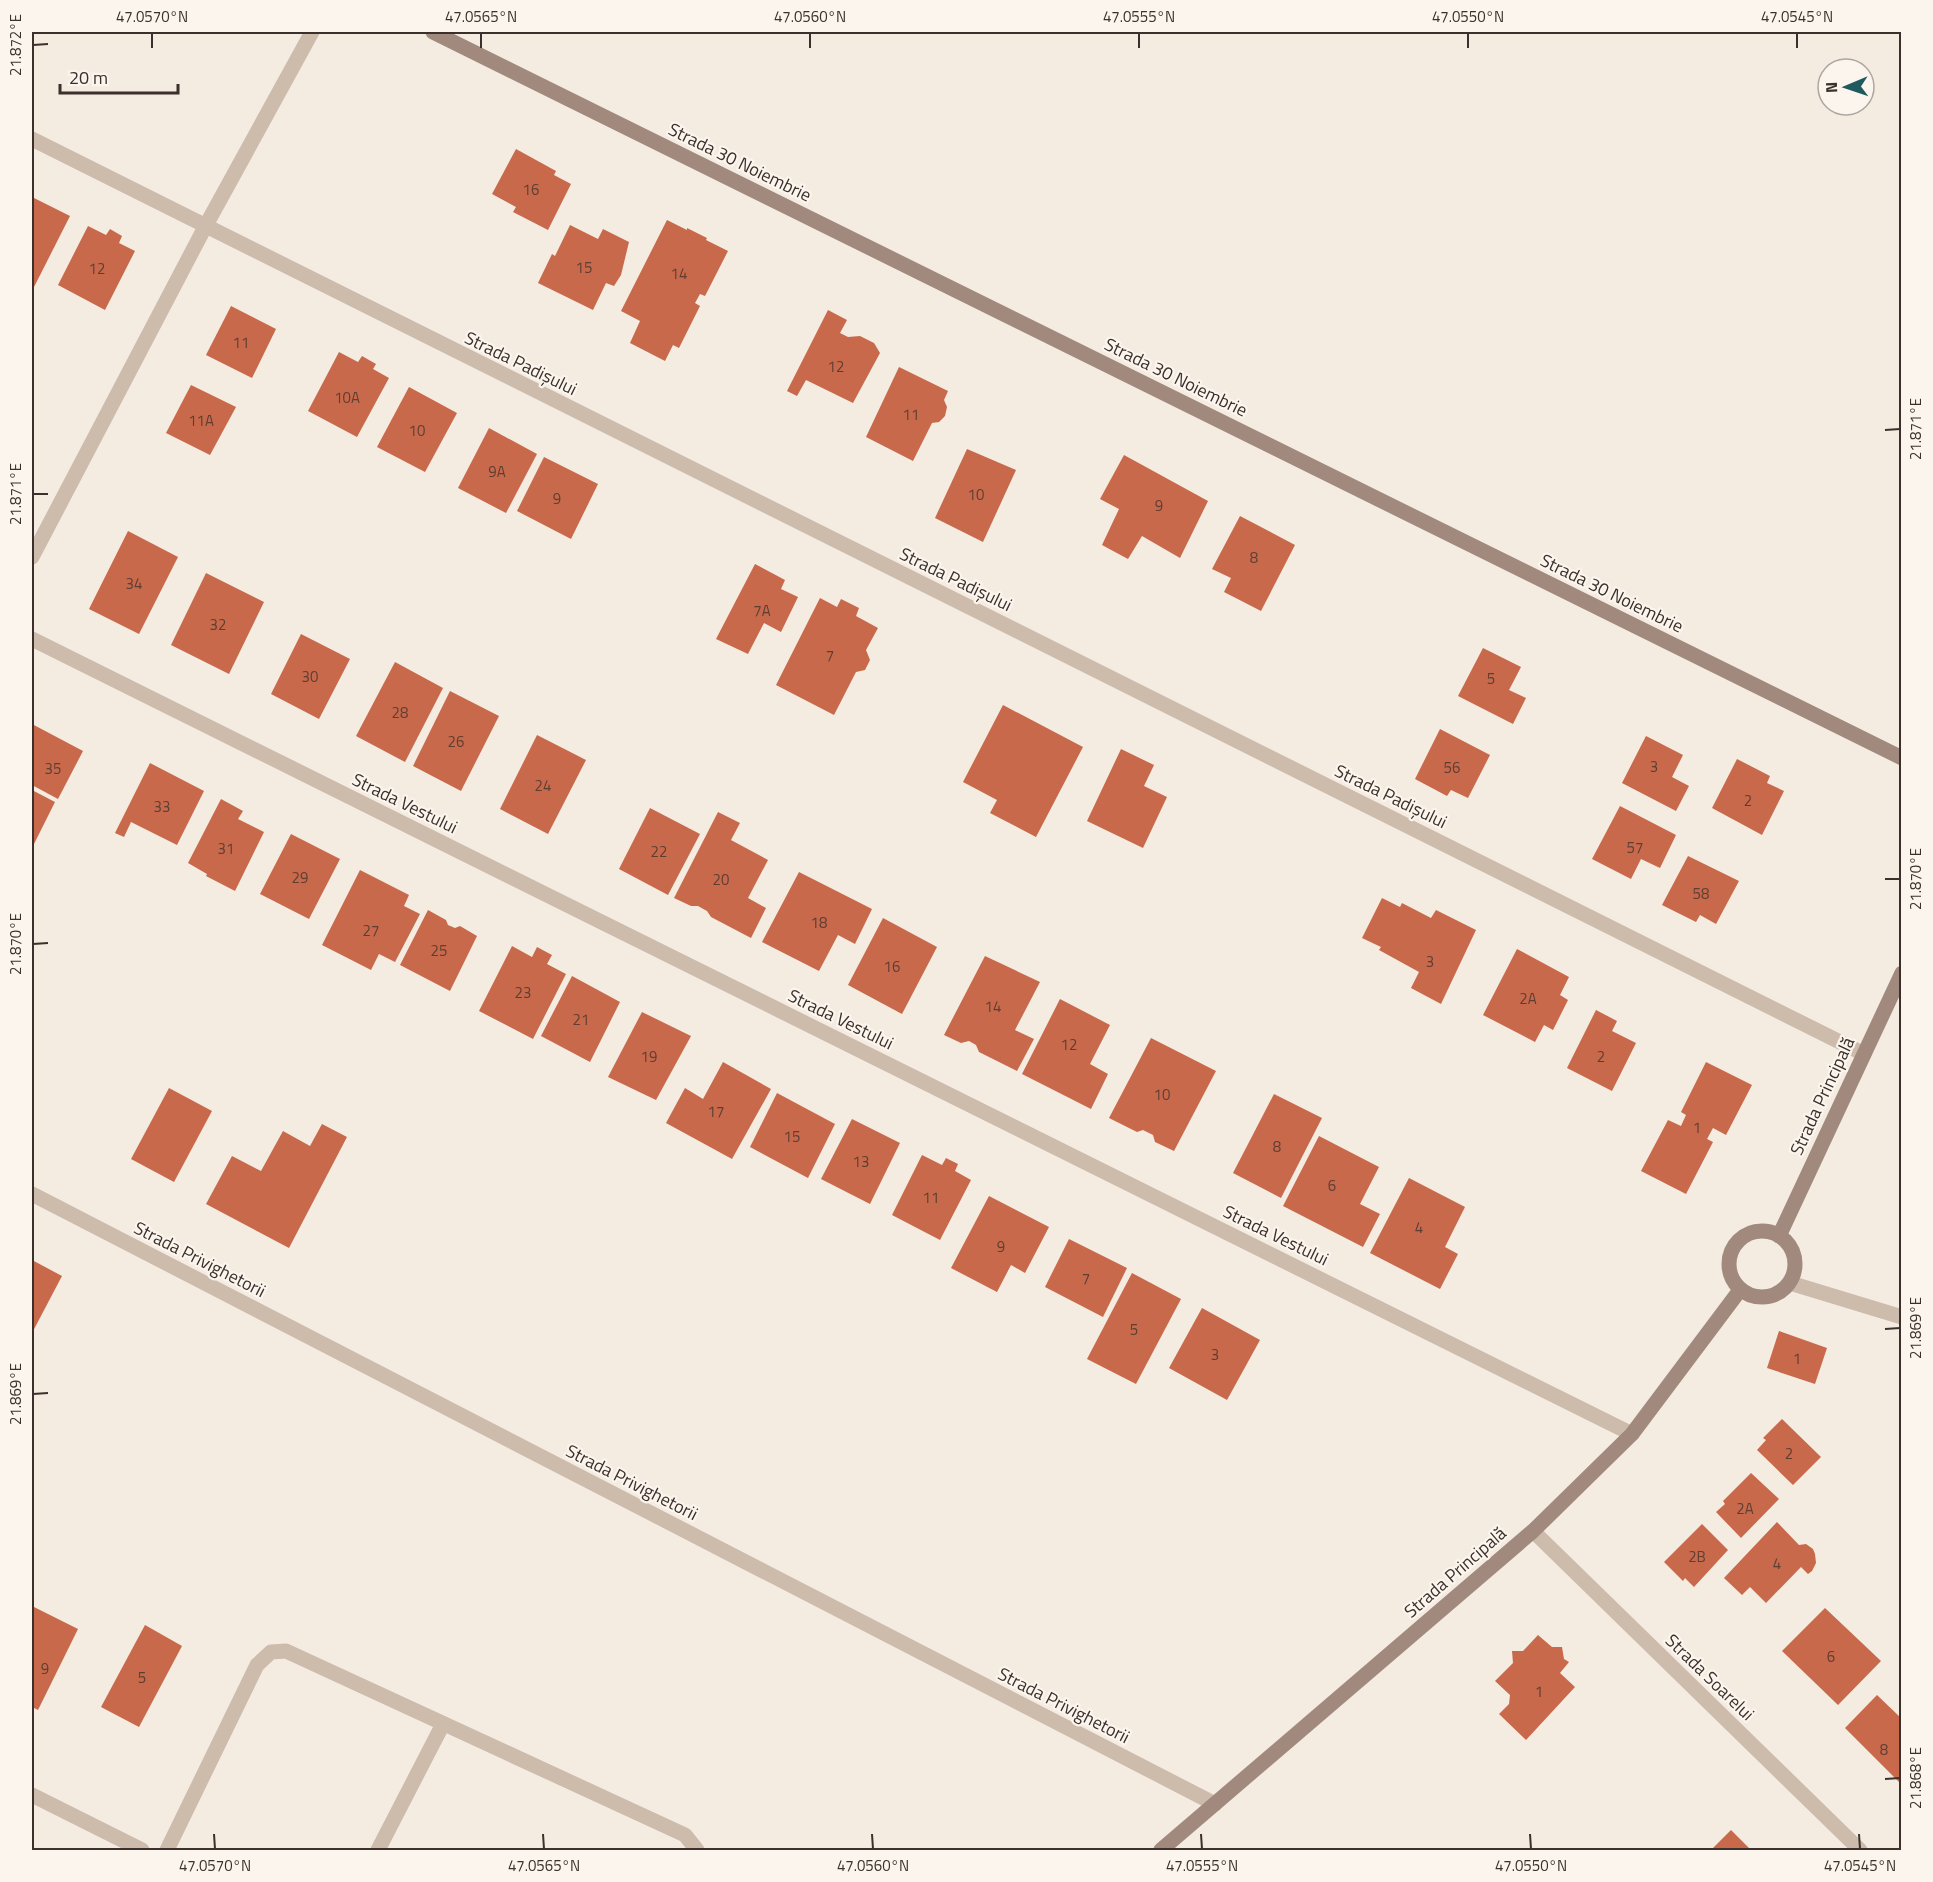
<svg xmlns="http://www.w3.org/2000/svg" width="1933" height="1882" viewBox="0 0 1933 1882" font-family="'Titillium Web',sans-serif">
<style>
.building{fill:#c8694b}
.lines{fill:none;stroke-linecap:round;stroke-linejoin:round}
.lane{stroke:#cdbbac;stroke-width:15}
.street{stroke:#cdbbac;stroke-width:15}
.secondary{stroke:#a18a7d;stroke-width:15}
.ticks{fill:none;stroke:#3b302b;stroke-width:2}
.labels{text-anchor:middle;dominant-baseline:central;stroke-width:4.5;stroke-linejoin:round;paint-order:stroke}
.number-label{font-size:15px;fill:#5e3e33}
.street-label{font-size:18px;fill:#3b302b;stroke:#fbf5ee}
.neatline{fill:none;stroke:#3b302b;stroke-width:2}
.ticks-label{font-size:15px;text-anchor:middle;fill:#3b302b}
</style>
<rect width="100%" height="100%" fill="#f4ebe1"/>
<g class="building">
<path d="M516,149L556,171L554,175L571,184L548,230L513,212L516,207L492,194Z"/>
<path d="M32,197L70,216L32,291Z"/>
<path d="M667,220L687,230V228L707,238L706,240L728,251L705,296L700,294L695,303L700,306L679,348L673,345L665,361L630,343L640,321L621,311Z"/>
<path d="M570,225L598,239L603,229L629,242L621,275L614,286L606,283L593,310L538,283L552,254L555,256Z"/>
<path d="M88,226L106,235L110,229L122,236L119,243L135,251L105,310L58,285Z"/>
<path d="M231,306L276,329L252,378L206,355Z"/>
<path d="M828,310L847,320L840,333L848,337L860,336L874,343L880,353L853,403L806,380L797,396L787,391Z"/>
<path d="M339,352L358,362L362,356L376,364L373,369L389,378L357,437L308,411Z"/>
<path d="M899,367L948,391L944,400L947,407L945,416L939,422L932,423L913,461L866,437Z"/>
<path d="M191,385L236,407L210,455L166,433Z"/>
<path d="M409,387L457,413L425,472L377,447Z"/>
<path d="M489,428L537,454L506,513L458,488Z"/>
<path d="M967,449L1016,470L983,542L935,518Z"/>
<path d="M1124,455L1208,501L1180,558L1142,536L1128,559L1102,545L1119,509L1100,499Z"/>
<path d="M544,457L598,484L571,539L517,511Z"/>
<path d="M1240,516L1295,545L1261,611L1224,592L1231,578L1212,569Z"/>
<path d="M128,531L178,557L139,634L89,609Z"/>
<path d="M755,564L785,580L781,589L798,597L781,632L764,623L748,654L716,639Z"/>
<path d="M206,573L264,602L229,674L171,645Z"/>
<path d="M820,598L837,607L841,599L859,608L856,616L878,628L866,650L870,660L865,670L856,672L834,715L776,685Z"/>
<path d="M301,634L350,659L319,719L271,694Z"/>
<path d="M1483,648L1521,667L1509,690L1526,698L1513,724L1458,696Z"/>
<path d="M395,662L443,688L405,762L356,736Z"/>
<path d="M450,691L499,716L461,791L413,766Z"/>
<path d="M1003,705L1083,747L1036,837L990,813L997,800L963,782Z"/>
<path d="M32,724L83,751L58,799L32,785Z"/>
<path d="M1440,729L1490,755L1468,798L1451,790L1447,796L1415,779Z"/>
<path d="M537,735L586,760L548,834L500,809Z"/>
<path d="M1646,736L1683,755L1672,777L1689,786L1676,811L1622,783Z"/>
<path d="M1121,749L1154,765L1144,786L1167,797L1143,848L1087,821Z"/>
<path d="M1737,759L1770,776L1767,783L1784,791L1762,835L1712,808Z"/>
<path d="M150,763L204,791L177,845L131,822L124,837L115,833Z"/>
<path d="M32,790L55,802L32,848Z"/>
<path d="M221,799L243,811L238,819L264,832L235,891L206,876L207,874L188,863Z"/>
<path d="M1620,806L1676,835L1660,868L1641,859L1631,879L1592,859Z"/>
<path d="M650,808L700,834L668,895L619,869Z"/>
<path d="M718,812L740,823L731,840L768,860L748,898L766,908L751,938L711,917L707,911L698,906H691L674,898Z"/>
<path d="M291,834L340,859L309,919L260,894Z"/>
<path d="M1688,856L1739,881L1716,924L1700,915L1696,922L1662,905Z"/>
<path d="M360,870L409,895L404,906L420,914L395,962L379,954L371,970L322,945Z"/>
<path d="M799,872L872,909L855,944L838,935L819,971L762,942Z"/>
<path d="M1382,898L1400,907L1402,903L1431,918L1436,910L1476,930L1441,1004L1411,988L1419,972L1379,950L1381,947L1362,938Z"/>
<path d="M428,910L446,920L448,925L455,928L460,926L477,936L450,991L400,965Z"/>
<path d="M883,918L937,947L902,1014L848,985Z"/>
<path d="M512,946L532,957L537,947L552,955L547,964L566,974L533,1039L479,1011Z"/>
<path d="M1517,949L1569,977L1560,995L1568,1000L1553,1030L1544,1025L1535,1042L1483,1015Z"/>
<path d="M985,956L1040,982L1015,1030L1034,1039L1017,1071L979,1052L976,1045L969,1041L961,1043L944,1035Z"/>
<path d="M572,976L620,1002L590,1062L541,1036Z"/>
<path d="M1060,999L1110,1025L1090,1064L1108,1074L1091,1109L1022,1074Z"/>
<path d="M1596,1010L1617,1021L1612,1031L1636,1043L1612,1091L1567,1068Z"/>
<path d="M642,1012L691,1036L656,1100L608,1077Z"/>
<path d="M1151,1038L1216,1071L1174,1151L1155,1142L1153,1135L1143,1130L1137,1132L1109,1118Z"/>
<path d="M723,1062L771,1089L732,1159L666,1123L685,1088L703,1099Z"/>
<path d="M1706,1062L1752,1085L1726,1135L1713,1128L1707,1139L1713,1142L1686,1194L1641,1171L1668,1120L1681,1126L1686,1115L1681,1112Z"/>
<path d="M169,1088L212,1111L174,1182L131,1159Z"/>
<path d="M777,1093L835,1124L808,1178L750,1147Z"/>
<path d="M1274,1094L1322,1118L1281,1198L1233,1173Z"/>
<path d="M852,1119L900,1143L870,1204L821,1179Z"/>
<path d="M322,1124L347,1137L289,1248L206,1204L232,1156L261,1171L283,1131L310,1146Z"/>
<path d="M1319,1136L1379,1167L1360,1204L1380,1214L1363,1247L1283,1206Z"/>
<path d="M922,1155L942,1165L946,1158L958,1164L955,1171L971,1180L940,1240L892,1215Z"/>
<path d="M1409,1178L1465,1207L1445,1247L1458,1254L1440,1289L1370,1253Z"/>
<path d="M989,1196L1049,1227L1025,1273L1011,1265L997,1292L951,1268Z"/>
<path d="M1069,1239L1127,1268L1103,1317L1045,1287Z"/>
<path d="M32,1260L62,1276L32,1333Z"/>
<path d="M1132,1273L1181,1299L1136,1384L1087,1359Z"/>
<path d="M1202,1308L1260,1340L1227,1400L1169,1368Z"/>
<path d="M1779,1331L1827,1348L1815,1384L1767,1368Z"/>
<path d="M1782,1419L1821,1457L1793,1485L1757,1450L1766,1440L1763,1438Z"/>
<path d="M1751,1473L1779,1499L1741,1538L1716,1512L1725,1504L1723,1501Z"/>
<path d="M1777,1522L1799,1545L1806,1544L1813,1549L1815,1554L1816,1563L1812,1571L1808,1574L1801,1567L1766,1603L1750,1587L1742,1595L1724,1578Z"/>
<path d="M1702,1524L1728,1550L1694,1587L1685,1578L1683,1581L1664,1562Z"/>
<path d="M32,1606L78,1629L38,1710L32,1707Z"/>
<path d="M1825,1608L1881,1661L1838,1705L1782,1651Z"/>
<path d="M145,1625L182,1646L139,1727L101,1707Z"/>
<path d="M1538,1635L1552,1647H1562L1564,1659L1569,1662L1560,1673L1575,1687L1526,1740L1499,1714L1509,1704L1510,1695L1495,1681L1513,1663L1512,1651H1523Z"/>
<path d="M1877,1695L1902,1719V1785L1845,1728Z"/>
<path d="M1731,1830L1751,1850H1711Z"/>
</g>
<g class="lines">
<g class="lane">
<path d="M167,1850L257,1665L271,1652L286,1651L685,1835L697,1850"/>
<path d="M378,1850L443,1724"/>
</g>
<g class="street">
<path d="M32,139L1864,1054"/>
<path d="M32,557L205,227L312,32"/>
<path d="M32,639L1632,1434"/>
<path d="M32,1194L1215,1804"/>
<path d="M1790,1283L1902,1317"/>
<path d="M1533,1531L1860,1850"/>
<path d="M32,1795L142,1850"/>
</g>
<g class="secondary">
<path d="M433,32L1902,758"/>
<circle cx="1762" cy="1264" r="33"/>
<path d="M1779,1236L1902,973"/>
<path d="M1161,1850L1533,1531L1632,1434L1740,1290"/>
</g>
</g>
<path class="ticks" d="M152,33V48M481,33V48M810,33V48M1139,33V48M1468,33V48M1797,33V48M33,45L48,44M1885,430L1900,429M33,494H48M1885,879H1900M33,944L48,943M1885,1329L1900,1328M33,1394L48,1393M1885,1779L1900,1778M214,1834L215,1849M543,1834L544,1849M872,1834L873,1849M1201,1834L1202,1849M1530,1834L1531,1849M1859,1834L1860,1849"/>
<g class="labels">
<g class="number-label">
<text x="531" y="189">16</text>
<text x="584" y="267">15</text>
<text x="97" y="268">12</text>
<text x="679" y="273">14</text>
<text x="241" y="342">11</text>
<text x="836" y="366">12</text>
<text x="347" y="397">10A</text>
<text x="911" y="414">11</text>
<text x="201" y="420">11A</text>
<text x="417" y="430">10</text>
<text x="497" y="471">9A</text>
<text x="976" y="494">10</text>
<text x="557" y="498">9</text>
<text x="1159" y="505">9</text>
<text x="1254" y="557">8</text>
<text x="134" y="583">34</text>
<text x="762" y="610">7A</text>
<text x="218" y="624">32</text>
<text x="830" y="655">7</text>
<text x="310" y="676">30</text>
<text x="1491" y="678">5</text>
<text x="400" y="712">28</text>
<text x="456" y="741">26</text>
<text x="1654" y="766">3</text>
<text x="1452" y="767">56</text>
<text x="53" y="768">35</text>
<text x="543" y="785">24</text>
<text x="1748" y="800">2</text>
<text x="162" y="806">33</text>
<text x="1635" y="847">57</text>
<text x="226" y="848">31</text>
<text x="659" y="851">22</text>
<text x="300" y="877">29</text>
<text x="721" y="879">20</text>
<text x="1701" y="893">58</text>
<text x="819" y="922">18</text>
<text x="371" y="930">27</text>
<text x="439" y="950">25</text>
<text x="1430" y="961">3</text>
<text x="892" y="966">16</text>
<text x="523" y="992">23</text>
<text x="1528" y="998">2A</text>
<text x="993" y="1006">14</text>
<text x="581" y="1019">21</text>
<text x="1069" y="1044">12</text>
<text x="649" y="1056">19</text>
<text x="1601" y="1056">2</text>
<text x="1162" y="1094">10</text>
<text x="716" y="1111">17</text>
<text x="1697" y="1127">1</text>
<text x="792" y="1136">15</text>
<text x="1277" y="1146">8</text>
<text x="861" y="1161">13</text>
<text x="1332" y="1185">6</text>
<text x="931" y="1197">11</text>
<text x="1419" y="1227">4</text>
<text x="1001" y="1246">9</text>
<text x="1086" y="1278">7</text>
<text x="1134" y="1329">5</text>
<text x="1215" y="1354">3</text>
<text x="1797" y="1358">1</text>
<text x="1789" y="1453">2</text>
<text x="1745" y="1508">2A</text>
<text x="1697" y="1556">2B</text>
<text x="1777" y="1563">4</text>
<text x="1831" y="1656">6</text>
<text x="45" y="1668">9</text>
<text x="142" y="1677">5</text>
<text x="1539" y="1691">1</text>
<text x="1884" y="1749">8</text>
</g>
<g class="street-label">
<text transform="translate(740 162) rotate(26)">Strada 30 Noiembrie</text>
<text transform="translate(521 363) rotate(26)">Strada Padișului</text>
<text transform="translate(1176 377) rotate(26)">Strada 30 Noiembrie</text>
<text transform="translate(956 579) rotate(26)">Strada Padișului</text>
<text transform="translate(1612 593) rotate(26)">Strada 30 Noiembrie</text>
<text transform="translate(1391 796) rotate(26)">Strada Padișului</text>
<text transform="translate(405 803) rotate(26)">Strada Vestului</text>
<text transform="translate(841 1019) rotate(26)">Strada Vestului</text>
<text transform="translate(1822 1096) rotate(-65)">Strada Principală</text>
<text transform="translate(1276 1235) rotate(26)">Strada Vestului</text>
<text transform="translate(200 1259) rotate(27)">Strada Privighetorii</text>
<text transform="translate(632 1482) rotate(27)">Strada Privighetorii</text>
<text transform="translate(1455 1572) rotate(-41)">Strada Principală</text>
<text transform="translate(1710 1677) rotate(44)">Strada Soarelui</text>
<text transform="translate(1064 1705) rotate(27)">Strada Privighetorii</text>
</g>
</g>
<rect width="1933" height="1882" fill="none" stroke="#fbf5ee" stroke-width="66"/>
<g transform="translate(1846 87) rotate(268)"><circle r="28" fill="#fbf5ee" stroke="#aea6a0" stroke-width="1.5"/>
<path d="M0-4.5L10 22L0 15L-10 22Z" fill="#1f5a5e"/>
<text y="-9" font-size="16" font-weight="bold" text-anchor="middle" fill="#3b302b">N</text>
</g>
<path d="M60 84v9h118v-9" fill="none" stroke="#3b302b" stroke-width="3"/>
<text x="69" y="84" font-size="18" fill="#3b302b" stroke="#fbf5ee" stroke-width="4.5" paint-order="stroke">20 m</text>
<rect x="33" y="33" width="1867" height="1816" class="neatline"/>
<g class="ticks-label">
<text x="152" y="22">47.0570°N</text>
<text x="481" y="22">47.0565°N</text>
<text x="810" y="22">47.0560°N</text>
<text x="1139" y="22">47.0555°N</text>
<text x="1468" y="22">47.0550°N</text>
<text x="1797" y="22">47.0545°N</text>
<text transform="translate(16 45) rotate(-90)" y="5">21.872°E</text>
<text transform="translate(1916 429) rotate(-90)" y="5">21.871°E</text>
<text transform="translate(16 494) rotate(-90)" y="5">21.871°E</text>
<text transform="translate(1916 879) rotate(-90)" y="5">21.870°E</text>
<text transform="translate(16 944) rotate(-90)" y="5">21.870°E</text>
<text transform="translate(1916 1328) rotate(-90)" y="5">21.869°E</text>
<text transform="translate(16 1394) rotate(-90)" y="5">21.869°E</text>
<text transform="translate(1916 1778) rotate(-90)" y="5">21.868°E</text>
<text x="215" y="1871">47.0570°N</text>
<text x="544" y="1871">47.0565°N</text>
<text x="873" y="1871">47.0560°N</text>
<text x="1202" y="1871">47.0555°N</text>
<text x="1531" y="1871">47.0550°N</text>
<text x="1860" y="1871">47.0545°N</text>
</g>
</svg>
